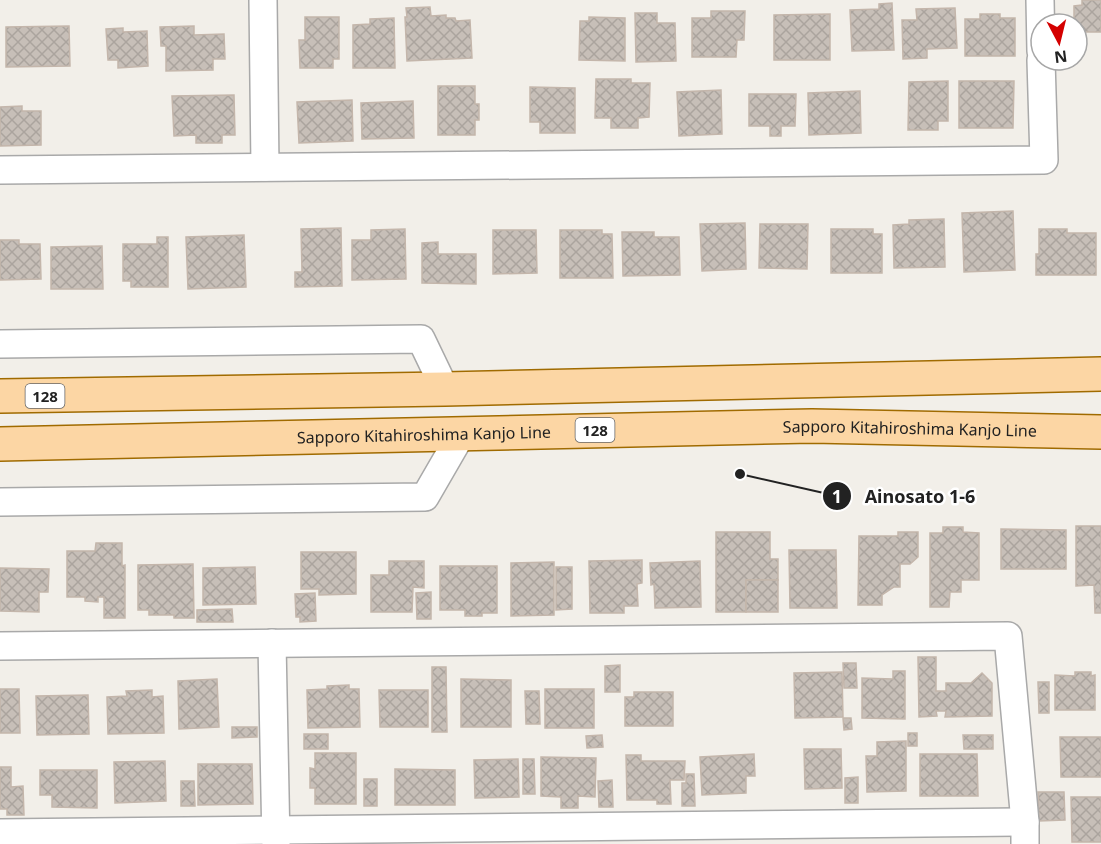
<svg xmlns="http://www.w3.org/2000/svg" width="1101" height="844" viewBox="0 0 1101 844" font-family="'Noto Sans',sans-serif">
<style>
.building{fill:url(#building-cross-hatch);stroke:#c4b6ab;stroke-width:1.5}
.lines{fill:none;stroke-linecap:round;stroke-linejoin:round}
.minor-casing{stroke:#a9a9a9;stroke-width:30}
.primary-casing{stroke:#a06b00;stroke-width:36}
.minor{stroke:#fff;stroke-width:27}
.primary{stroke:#fcd6a4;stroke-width:33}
.labels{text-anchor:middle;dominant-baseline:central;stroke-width:5;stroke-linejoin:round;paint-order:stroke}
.shield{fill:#fff;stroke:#646464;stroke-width:1.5}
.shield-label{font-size:15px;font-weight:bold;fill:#222}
.street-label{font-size:16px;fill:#222;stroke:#fff}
.leader{fill:none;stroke:#222;stroke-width:2}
.callout-dot{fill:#222;stroke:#fff;stroke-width:2}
.mark-label{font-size:18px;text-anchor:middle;font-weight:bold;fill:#fff}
.callout-label{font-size:18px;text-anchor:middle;font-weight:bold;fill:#222;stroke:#fff;stroke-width:5;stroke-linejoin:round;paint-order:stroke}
</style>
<defs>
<pattern id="building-cross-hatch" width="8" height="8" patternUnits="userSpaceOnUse" patternTransform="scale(1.5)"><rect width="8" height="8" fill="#c7bfb8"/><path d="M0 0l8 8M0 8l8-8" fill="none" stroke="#aba49e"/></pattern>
</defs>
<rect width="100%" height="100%" fill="#f2efe9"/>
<g class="building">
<path d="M1082,0H1101V32H1077V24H1074V6L1082,5Z"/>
<path d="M892,3L894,50L852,51L850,10L879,9V4Z"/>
<path d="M430,7L431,16L446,15V18H455L456,21L470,20L472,58L407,61L405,17H407L406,8Z"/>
<path d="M955,8L957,48L927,49V58L903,59L902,20H917L916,9Z"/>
<path d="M711,11H745L744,40H737L736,57H692V18H711Z"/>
<path d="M635,13H657V23H675L676,61L636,62Z"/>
<path d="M830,14V60H774V15Z"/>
<path d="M980,14H1000V18H1015V56H965V19H980Z"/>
<path d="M305,17H339V59H333V68H300L299,40H305Z"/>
<path d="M589,17L625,18V61L579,60L580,21H589Z"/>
<path d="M394,18L395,68H353V25L370,24V19Z"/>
<path d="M69,26L70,66L6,67V27Z"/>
<path d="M194,26V35L224,34L225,59H213V70L166,71V46H161L160,27Z"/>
<path d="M123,28V32L147,31L148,66L118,68V60H108L106,29Z"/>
<path d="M596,79H631V83H650L649,117L638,118V128H611V118H595Z"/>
<path d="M948,81V121H938V130H908L909,82Z"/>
<path d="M959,81H1014L1013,128H959Z"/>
<path d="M438,86H475V104H479V120H475V135H438Z"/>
<path d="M530,87L575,88V133H540V122H530Z"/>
<path d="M721,90L722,134L679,136L677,92Z"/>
<path d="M860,91L861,133L809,135L808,93Z"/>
<path d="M749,94H796L795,126H781V136H770V126H749Z"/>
<path d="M234,95L235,135H222V143H196V135L174,136L172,96Z"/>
<path d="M352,100L353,141L299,143L297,102Z"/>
<path d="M413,101L414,138L362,139L361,103Z"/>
<path d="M22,106V111H41V145L0,146V107Z"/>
<path d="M1013,211L1015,270L964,272L962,213Z"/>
<path d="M944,219L945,267L894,268L893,225L909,224V220Z"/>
<path d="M745,223L746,269L702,271L700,224Z"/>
<path d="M760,224H808L807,269L759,268Z"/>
<path d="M341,228L342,286L295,287V272H302L301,229Z"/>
<path d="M405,229L406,279L352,280V240H371V230Z"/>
<path d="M831,229H873V234H882V273H831Z"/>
<path d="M1039,229H1067V233H1096V275H1036V254H1039Z"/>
<path d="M493,230H536L537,273L493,274Z"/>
<path d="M560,230H602V234H612L613,278H560Z"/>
<path d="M622,232H654V237H679L680,275L623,276Z"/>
<path d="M244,235L246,287L188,289L186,237Z"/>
<path d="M157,237H168V287H131V281H123V244H157Z"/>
<path d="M0,240H19V244H40L41,279L0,280Z"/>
<path d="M438,242V254H476V284L422,283V243Z"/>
<path d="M102,246L103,289H51V247Z"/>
<path d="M1076,526H1101V613H1095L1094,585L1076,586Z"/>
<path d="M943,527H963V532L979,533V580H961V592H950L949,607H930V533H943Z"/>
<path d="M1001,529L1066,530V569H1001Z"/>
<path d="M716,532H770V559H778V580H746V612H716Z"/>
<path d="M898,532H918V557L910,564H900V587H894L882,595V605H858L859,536H898Z"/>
<path d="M96,543H122V566L125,565V618H104V597H98V602L85,601V597H67V551H95Z"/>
<path d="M789,550H836L837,608H790Z"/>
<path d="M301,552H356V594L319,595V589H301Z"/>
<path d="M642,560V583L637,584L638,606H624V613H590L589,561Z"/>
<path d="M389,561H424V588L413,587L412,612H371V575H389Z"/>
<path d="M700,561L701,607L655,608L654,584L651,585L650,563Z"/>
<path d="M554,562V615L511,616V563Z"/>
<path d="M193,564L194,618H174V615H149V610H138V565Z"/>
<path d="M440,566H497V613H482V616H465V610H440Z"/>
<path d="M255,567L256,604L203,605V568Z"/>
<path d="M556,567H572V609L556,610Z"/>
<path d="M0,568L49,569L48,592H39V612L0,611Z"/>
<rect x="746" y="580" width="32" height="32"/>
<path d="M431,592V619H417L416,593Z"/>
<path d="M315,593L316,621L300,622V617H296L295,594Z"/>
<path d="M232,609L233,622H197V610Z"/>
<path d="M918,657H936V691H946V683H971L982,673L992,683V716L945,717L946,711H936L937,716L919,717Z"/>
<path d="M843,663H856L857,688H844Z"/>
<path d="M620,665V692H605V666Z"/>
<path d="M432,667H446L447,732H432Z"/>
<path d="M893,671H905V719L862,718V678L893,679Z"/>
<path d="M842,672L843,717L795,718L794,673Z"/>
<path d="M1075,672H1091V676L1095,675V710H1055V675L1075,676Z"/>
<path d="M217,679L219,727L179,729L178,681Z"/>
<path d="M461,679L511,680V727H461Z"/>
<path d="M1038,682H1049V713H1039Z"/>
<path d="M349,685V689H359L360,727L308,728L307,690L327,689V686Z"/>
<path d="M0,689H19L20,733H0Z"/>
<rect x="545" y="689" width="49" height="39"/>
<path d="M152,690V697L163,696L164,733L108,734L107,697L127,696L126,691Z"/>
<path d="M379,690H428V727H380Z"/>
<path d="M525,691H539L540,724H526Z"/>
<path d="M634,692H673V726H625V697H634Z"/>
<path d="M88,695L89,734L37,735L36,696Z"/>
<path d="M843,718H851L852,729L844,730Z"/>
<path d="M232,727H257V737L232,738Z"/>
<rect x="908" y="733" width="9" height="13"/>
<rect x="304" y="734" width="24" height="15"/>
<path d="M602,735L603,747L587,748L586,736Z"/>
<path d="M963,735H993V749H964Z"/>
<path d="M1060,737H1101V777H1061Z"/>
<path d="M906,741V791L867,792L866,756H877V742Z"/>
<path d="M804,749H841L842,788L805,789Z"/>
<path d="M315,753H356V804H315V788H310V768L315,769Z"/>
<path d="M754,754L755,776H746V793L702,795L700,757Z"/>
<path d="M920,754H977L978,796H920Z"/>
<path d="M626,755H641V761H685L684,780H670L671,804H657V800H627Z"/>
<path d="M541,757L596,758L595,797L578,796V808H561V797L541,796Z"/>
<path d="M518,759L519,797L475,798L474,760Z"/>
<path d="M523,759H534L535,794H523Z"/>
<path d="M165,761L166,801L115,803L114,762Z"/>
<path d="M198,764H252L253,804L198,805Z"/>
<path d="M0,767H11V787L23,786L24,815H7V809H0Z"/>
<path d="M395,769L455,770V805H395Z"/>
<path d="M40,770H97V808L52,807V795H40Z"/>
<path d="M686,774H694L695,806H682V783H686Z"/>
<path d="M858,777V803H845V778Z"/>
<rect x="364" y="779" width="13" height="27"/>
<path d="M612,780L613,807H599L598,781Z"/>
<path d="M181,781H194L195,806H181Z"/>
<path d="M1038,792H1064L1065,820L1039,821Z"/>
<path d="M1071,797H1101V842H1072Z"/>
</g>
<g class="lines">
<g class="minor-casing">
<g id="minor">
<path d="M263,0L265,167"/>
<path d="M1040,0L1041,51"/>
<path d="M0,170L1044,160L1041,60"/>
<path d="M0,344L421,339L445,389"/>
<path d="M0,502L425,497L462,433"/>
<path d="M272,643L276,844"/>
<path d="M0,646L1008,636L1025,822V844"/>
<path d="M0,833L1025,822"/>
</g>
</g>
<g class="primary-casing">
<g id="primary">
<path d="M0,396L445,389L1101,374"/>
<path id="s1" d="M0,444L812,426L1101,432"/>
</g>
</g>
<use href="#minor" class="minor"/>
<use href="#primary" class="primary"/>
</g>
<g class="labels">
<g class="shield">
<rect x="25.5" y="384" width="39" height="24" rx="4.5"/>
<rect x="575.5" y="418" width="39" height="24" rx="4.5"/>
</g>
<g class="shield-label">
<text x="45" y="396">128</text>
<text x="595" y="430">128</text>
</g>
<g class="street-label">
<text stroke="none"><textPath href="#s1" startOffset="910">Sapporo Kitahiroshima Kanjo Line</textPath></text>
<text stroke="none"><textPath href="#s1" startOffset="424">Sapporo Kitahiroshima Kanjo Line</textPath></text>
</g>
</g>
<path class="leader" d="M740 474L837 496"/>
<g class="callout-dot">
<circle cx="740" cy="474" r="6"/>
<circle cx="837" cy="496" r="15"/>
</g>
<g class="mark-label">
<text x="837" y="503">1</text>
</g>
<g class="callout-label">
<text x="920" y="503">Ainosato 1-6</text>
</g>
<g transform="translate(1059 42) rotate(173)"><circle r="28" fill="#ffffff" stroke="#a7a7a7" stroke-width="1.5"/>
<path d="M0-4.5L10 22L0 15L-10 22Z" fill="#d40000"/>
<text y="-9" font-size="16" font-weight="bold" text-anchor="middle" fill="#222222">N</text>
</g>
</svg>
